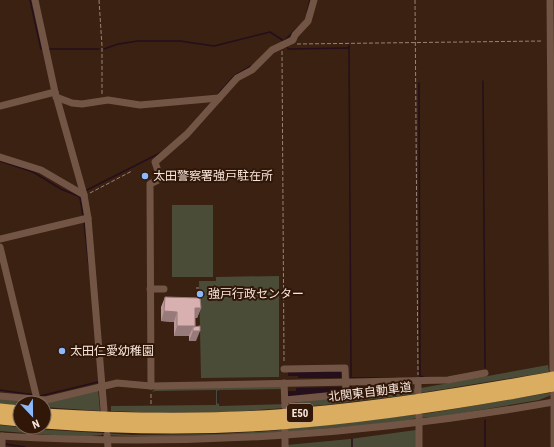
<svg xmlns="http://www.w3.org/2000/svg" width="554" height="447" viewBox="0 0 554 447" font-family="'Roboto Condensed','Noto Sans JP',sans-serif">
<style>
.green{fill:#4b4c38}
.water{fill:#250f1b}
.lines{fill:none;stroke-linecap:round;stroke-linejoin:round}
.stream{stroke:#250f1b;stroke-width:1.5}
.path{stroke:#988376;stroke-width:1;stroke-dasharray:4 2;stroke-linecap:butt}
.minor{stroke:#725545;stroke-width:7}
.highway{stroke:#daad60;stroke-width:11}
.wall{fill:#ba9796}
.shaded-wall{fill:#977b7a}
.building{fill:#d8b0af;stroke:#977b7a}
.poi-dot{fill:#8cb9fc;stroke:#301708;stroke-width:1.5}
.labels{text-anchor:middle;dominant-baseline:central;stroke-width:4;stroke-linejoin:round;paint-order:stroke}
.shield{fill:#301708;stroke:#bca89c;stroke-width:1}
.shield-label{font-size:11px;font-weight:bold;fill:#f8e6dc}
.poi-label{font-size:12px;fill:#f8e6dc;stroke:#301708;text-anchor:start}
.street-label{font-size:12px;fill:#f8e6dc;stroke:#301708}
</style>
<rect width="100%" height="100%" fill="#3a2112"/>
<g class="green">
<rect x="172" y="205" width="41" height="72"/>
<path d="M279,276V377L201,378L199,281H216V277Z"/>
<path d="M548,365L549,372L408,395L325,405L231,412L160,413L111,411V406H114L216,405V390L155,391L152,392L155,389L281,386L282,389L219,390V406L287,404L349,395L350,399H352V395L421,388Z"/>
<path d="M98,390L100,411L44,407V403H20V406L0,404V398L48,402Z"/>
<path d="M554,392V394L539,400L446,416L416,418L404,422L200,439L102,435L79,437L0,431V425L34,429L133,435L218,434L271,431L430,413Z"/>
<path d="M416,430L417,447H287V445L350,439Z"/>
</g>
<g class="water">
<path d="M343,370V378H298V376H288V371Z"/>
<path d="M344,387V392L288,398V391H296V388Z"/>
</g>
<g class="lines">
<g class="stream">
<path d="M30,0L41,49"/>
<path d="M307,12L310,0"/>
<path d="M284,41L297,28"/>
<path d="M349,45L351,378H396"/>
<path d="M287,47L288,49L349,48"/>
<path d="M49,49H99"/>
<path d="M104,49L118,44L138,41H180L214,46L270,32L284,41"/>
<path d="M483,81L485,368"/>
<path d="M419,83L420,376L423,377"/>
<path d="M219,93L234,76L251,66"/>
<path d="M0,161L33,172L61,189L78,196L80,198L83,215"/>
<path d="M85,191L162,152"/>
<path d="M84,221L89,267"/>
<path d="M0,390L34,395"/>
<path d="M40,396L98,382"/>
<path d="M351,399V386"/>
<path d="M218,403V391"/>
<path d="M485,420V447"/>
<path d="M103,435V436"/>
<path d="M352,439V447"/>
<path d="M5,444L25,447"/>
</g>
<g class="path">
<path d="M99,0L102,46V95"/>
<path d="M415,0L418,375"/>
<path d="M297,44L543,41"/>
<path d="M282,51L284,362"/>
<path d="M90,193L132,171"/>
<path d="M196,288H199"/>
<path d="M151,404V393"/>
</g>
<g class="minor">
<path d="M35,0L55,92L84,195L88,218L104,410"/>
<path d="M550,0L553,370"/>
<path d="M56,97L72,103L82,104L108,100L140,105L219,98"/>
<path d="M0,106L55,92"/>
<path d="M0,157L41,170L84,195"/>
<path d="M0,239L88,218"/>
<path d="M0,247L37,399"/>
<path d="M150,289H164"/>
<path d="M284,369L345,368L346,394L285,400"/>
<path d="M418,381V391"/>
<path d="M284,383L285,406"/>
<path d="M151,386L150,186V184L158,180L160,177L155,162L187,134L237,78L252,70L272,50L293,40L295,35L308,21L314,0"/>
<path d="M554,394V447"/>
<path d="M0,396L46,400L117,383L151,386L448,380L485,373"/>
<path d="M419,416V447"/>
<path d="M107,435L108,447"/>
<path d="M0,436C191,447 366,435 554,402"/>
<path d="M2,436V447"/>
<path d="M285,447V431"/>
</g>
<g class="highway">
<path d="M0,409L20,411"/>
<path d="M44,414C122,419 200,420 277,415C370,409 463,393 554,377"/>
<path d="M0,419L20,421"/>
<path d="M44,423C123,429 202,430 281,424C372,417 463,403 554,386"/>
</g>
</g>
<path class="wall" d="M165,297L201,308L197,318H195L196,341H189V336H174V322L161,321V307Z"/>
<g class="shaded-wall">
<path d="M195,308H201L197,318H191Z"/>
<path d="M164,311L177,312L174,322L161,321Z"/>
<path d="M177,326H195L200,331L196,341H189L193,331V327L189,336H174Z"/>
</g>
<g class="building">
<path d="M165,297L200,298L201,308H195V326H177V312L164,311Z"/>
<path d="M200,326V331H193V327Z"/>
</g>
<g class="poi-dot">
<circle cx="145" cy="176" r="4"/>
<circle cx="200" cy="294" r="4"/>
<circle cx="62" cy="351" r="4"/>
</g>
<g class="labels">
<rect class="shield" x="287" y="404" width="26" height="18" rx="3"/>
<g class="shield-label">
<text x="300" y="413">E50</text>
</g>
<g class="poi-label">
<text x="153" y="176">太田警察署強戸駐在所</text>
<text x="208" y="294">強戸行政センター</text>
<text x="70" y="351">太田仁愛幼稚園</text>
</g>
<g class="street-label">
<text transform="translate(370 392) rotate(-7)">北関東自動車道</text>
</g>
</g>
<g transform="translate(32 415) rotate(158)"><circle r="19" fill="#301708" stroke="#806a5d"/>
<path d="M0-3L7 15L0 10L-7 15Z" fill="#8cb9fc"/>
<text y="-6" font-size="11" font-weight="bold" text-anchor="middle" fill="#f8e6dc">N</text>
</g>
</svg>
